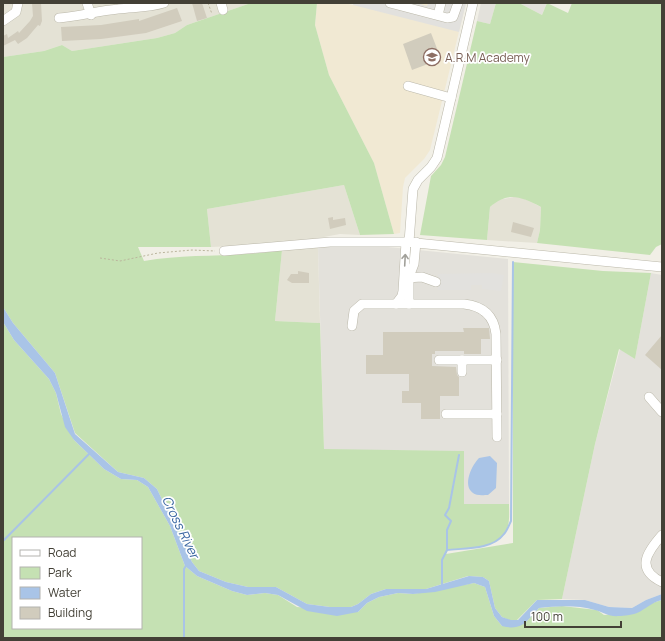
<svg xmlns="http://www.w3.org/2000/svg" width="665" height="641" viewBox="0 0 665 641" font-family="Manrope,sans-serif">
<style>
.residential{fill:#e4e2d5}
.commercial{fill:#f1e9d3}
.industrial{fill:#e3e1db}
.green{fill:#c5e1b3;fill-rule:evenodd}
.parking{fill:#e2e1de}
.water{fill:#a9c4e7}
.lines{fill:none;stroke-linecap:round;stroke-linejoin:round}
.stream{stroke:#a9c4e7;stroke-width:2}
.building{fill:#d1ccbd}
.minor-casing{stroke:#bbb8aa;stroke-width:10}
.path{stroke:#bbb59d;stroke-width:1;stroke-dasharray:2 2;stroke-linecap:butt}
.minor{stroke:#fff;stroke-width:9}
.oneway{stroke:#a1a09a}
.labels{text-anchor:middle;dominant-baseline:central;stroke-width:3.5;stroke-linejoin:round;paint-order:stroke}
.education-label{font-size:12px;fill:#785e54;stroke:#fff;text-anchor:start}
.water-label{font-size:13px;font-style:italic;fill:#3c68a2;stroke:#fff}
</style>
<rect width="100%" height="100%" fill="#f1efe6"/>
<g class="residential">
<path d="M3,3H251L187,25L175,33L157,38L72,51L62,45L44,51L3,57Z"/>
<path d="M344,185L360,235L340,234L286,244L211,247L207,209Z"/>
<path d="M519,196L541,207L540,230L537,243L487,240L490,207L498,200Z"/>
<path d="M318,247L320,323L275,321L282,250Z"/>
</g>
<path class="commercial" d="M317,3H344L353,5L354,3H466L430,150L424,159L405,178L403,187L400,233L394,234L374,163L329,75L315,25Z"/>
<g class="industrial">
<path d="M481,3H496L490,24L477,21Z"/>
<path d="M519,3H547L542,15Z"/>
<path d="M318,247H388L508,259L509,504H464V451L324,450Z"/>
<path d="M651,273L662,275V594L646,600L632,608L609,607L585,600L562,599L595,444L620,349L635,359Z"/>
</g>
<g class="green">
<path d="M251,3H317L315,25L329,75L374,163L394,234L360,235L344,185L207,209L211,247H138L144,261C190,253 236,258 282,250L275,321L320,323L324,449L464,451V504H509C509,511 510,522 507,529C499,550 466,548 448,550L446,554L513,543V262L603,271L651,273L635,359L619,349L595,444L562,599L537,600L517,620L511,621L502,617L495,608L489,581L483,577L468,576L426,589H386L371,594L358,604L351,607H330L307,604L276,587H248L226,582L199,571L192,562L157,489L144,478L118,472L75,433L55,373L13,323L3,307V57L44,51L62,45L72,51L157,38L175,33L187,25Z"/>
<path d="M496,3H519L542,15L547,3L568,13L572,3H662V244L656,247L650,255L537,243L540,230L541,207C521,197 508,191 490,207L487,240L420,235L431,176L441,165L445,157L477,21L490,24Z"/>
<path d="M3,322L14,340L49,379L56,393L61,414L74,440L104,469L121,479L137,480L148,487L170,526L185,566L197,576L232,591L247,595L265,593L278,595L297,607L358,612L367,603L379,597L398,593L413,594L474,583L485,587L494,616L502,626L525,623L539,608L562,606L597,610L604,615L636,613L652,603L662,600V638H3ZM13,538H141V628H13Z"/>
</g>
<g class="parking">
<path d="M354,3H417L427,6L428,3H466L459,32L353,5Z"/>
<path d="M492,273L504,275L501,291L482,289V285H471V290H438V274Z"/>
</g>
<g class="water">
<path d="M3,307L13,323L55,373L75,434L118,472L144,478L157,489L192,562L199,571L226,582L248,587H276L307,604L330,607H351L358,604L371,594L386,589H426L469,576L483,577L489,581L495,608L502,617L511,620H518L537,600H585L609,607L632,608L646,600L662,594V600C652,602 646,609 637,613C632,615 624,616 619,616C609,617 603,612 595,610C577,605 558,606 539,608C526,622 522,631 502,626L494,616L485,587L474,583L435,592L413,594L398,593L379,597L367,603L358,612L337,616L307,611L278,595L265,593L247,595L232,591L197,576L185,566L170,526L148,487L137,480L121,479L104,469L74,440L65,427L56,393L49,379L14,340L3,322Z"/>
<path d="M490,456L497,463L496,488L488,495C484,495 476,496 473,493C462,485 472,465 479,458Z"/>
</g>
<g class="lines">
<g class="stream">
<path d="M4,540L90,453"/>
<path d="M447,550V530L451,521L445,515L449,508L459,455"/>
<path d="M442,585V560L447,550C465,548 492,550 504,534C507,531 509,525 511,521L513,262"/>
<path d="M184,638V569L187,564"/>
</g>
</g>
<g class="building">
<path d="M32,3H41L42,21L40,26L38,25L27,38L18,44L15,40L3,46V36L7,34L8,38L18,31L19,33L30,21L33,16Z"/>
<path d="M192,3H202L207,18L197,21Z"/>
<path d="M177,8L182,21L146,33L101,39L62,41L61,27L101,25L139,19V21Z"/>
<path d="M431,33L441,59L412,70L403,44Z"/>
<path d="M333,217V220L345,218L346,225L330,229L328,218Z"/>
<path d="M513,222L534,228L531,237L511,232Z"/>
<path d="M298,271L309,273V283H292L287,280L291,274H298Z"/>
<path d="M463,328H489L490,339H481V354H464V351H435V354H432V366L456,367L457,375L459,377V396H440V419H421V403H402V391H409V374H366V355H383V332H464Z"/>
<path d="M662,335V370L645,355Z"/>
</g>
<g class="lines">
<g class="minor-casing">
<g id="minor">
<path d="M87,3L91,15"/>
<path d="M221,3L223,10"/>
<path d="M390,3L447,18L453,17L458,3"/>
<path d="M438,15L441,3"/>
<path d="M59,18C80,16 98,11 118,9C134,7 148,8 164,3"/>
<path d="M3,21L16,12L18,3"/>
<path d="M408,86L451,98L473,3"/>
<path d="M409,242L413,189L418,180L431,167L437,158L451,98"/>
<path d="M224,251L330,242H406L662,267"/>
<path d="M406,278L422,277L436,282"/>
<path d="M396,304L402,296L403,291L406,242"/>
<path d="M409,304V277L414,264L416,242"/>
<path d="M352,326L354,311L362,304H464C483,306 494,316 496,334L497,437"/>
<path d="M439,360H497"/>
<path d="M462,372V360"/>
<path d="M649,397L662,412"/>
<path d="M446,414H497"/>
<path d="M662,535C647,552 635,569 662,582"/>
</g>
</g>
<g class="path">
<path d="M208,3L212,14"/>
<path d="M100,258L120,261L158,253L192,250L215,251"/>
</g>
<use href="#minor" class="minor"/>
</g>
<defs><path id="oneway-shaft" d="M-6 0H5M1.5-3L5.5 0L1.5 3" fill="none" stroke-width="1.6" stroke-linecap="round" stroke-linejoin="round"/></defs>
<use class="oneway" href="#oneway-shaft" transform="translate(405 260) rotate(-87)"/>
<defs>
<g id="university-ring" transform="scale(0.9)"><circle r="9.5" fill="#fff" stroke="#8d6e63" stroke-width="1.5"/><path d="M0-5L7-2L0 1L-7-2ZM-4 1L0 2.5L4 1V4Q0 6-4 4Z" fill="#8d6e63"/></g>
</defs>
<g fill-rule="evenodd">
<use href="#university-ring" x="432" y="57"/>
</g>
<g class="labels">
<g class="education-label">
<text x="445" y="57">A.R.M Academy</text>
</g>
<g class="water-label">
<text transform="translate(181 527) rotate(64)">Cross River</text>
</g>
</g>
<rect width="665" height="641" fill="none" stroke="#434036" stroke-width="8"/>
<rect x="12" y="537" width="130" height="92" fill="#ffffff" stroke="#b4b3af"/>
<rect x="20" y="550" width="20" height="6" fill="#ffffff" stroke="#b4b3af"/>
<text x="48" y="557" font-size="12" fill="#434036">Road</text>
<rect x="20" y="567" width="20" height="12" fill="#c5e1b3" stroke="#b4b3af"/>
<text x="48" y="577" font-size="12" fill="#434036">Park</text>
<rect x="20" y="587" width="20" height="12" fill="#a9c4e7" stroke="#b4b3af"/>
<text x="48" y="597" font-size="12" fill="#434036">Water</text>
<rect x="20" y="607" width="20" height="12" fill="#d1ccbd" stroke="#b4b3af"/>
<text x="48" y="617" font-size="12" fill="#434036">Building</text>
<path d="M525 621v6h96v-6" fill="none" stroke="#434036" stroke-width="2"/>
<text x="531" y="621" font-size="12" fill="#434036" stroke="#ffffff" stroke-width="3" paint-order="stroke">100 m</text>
</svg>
